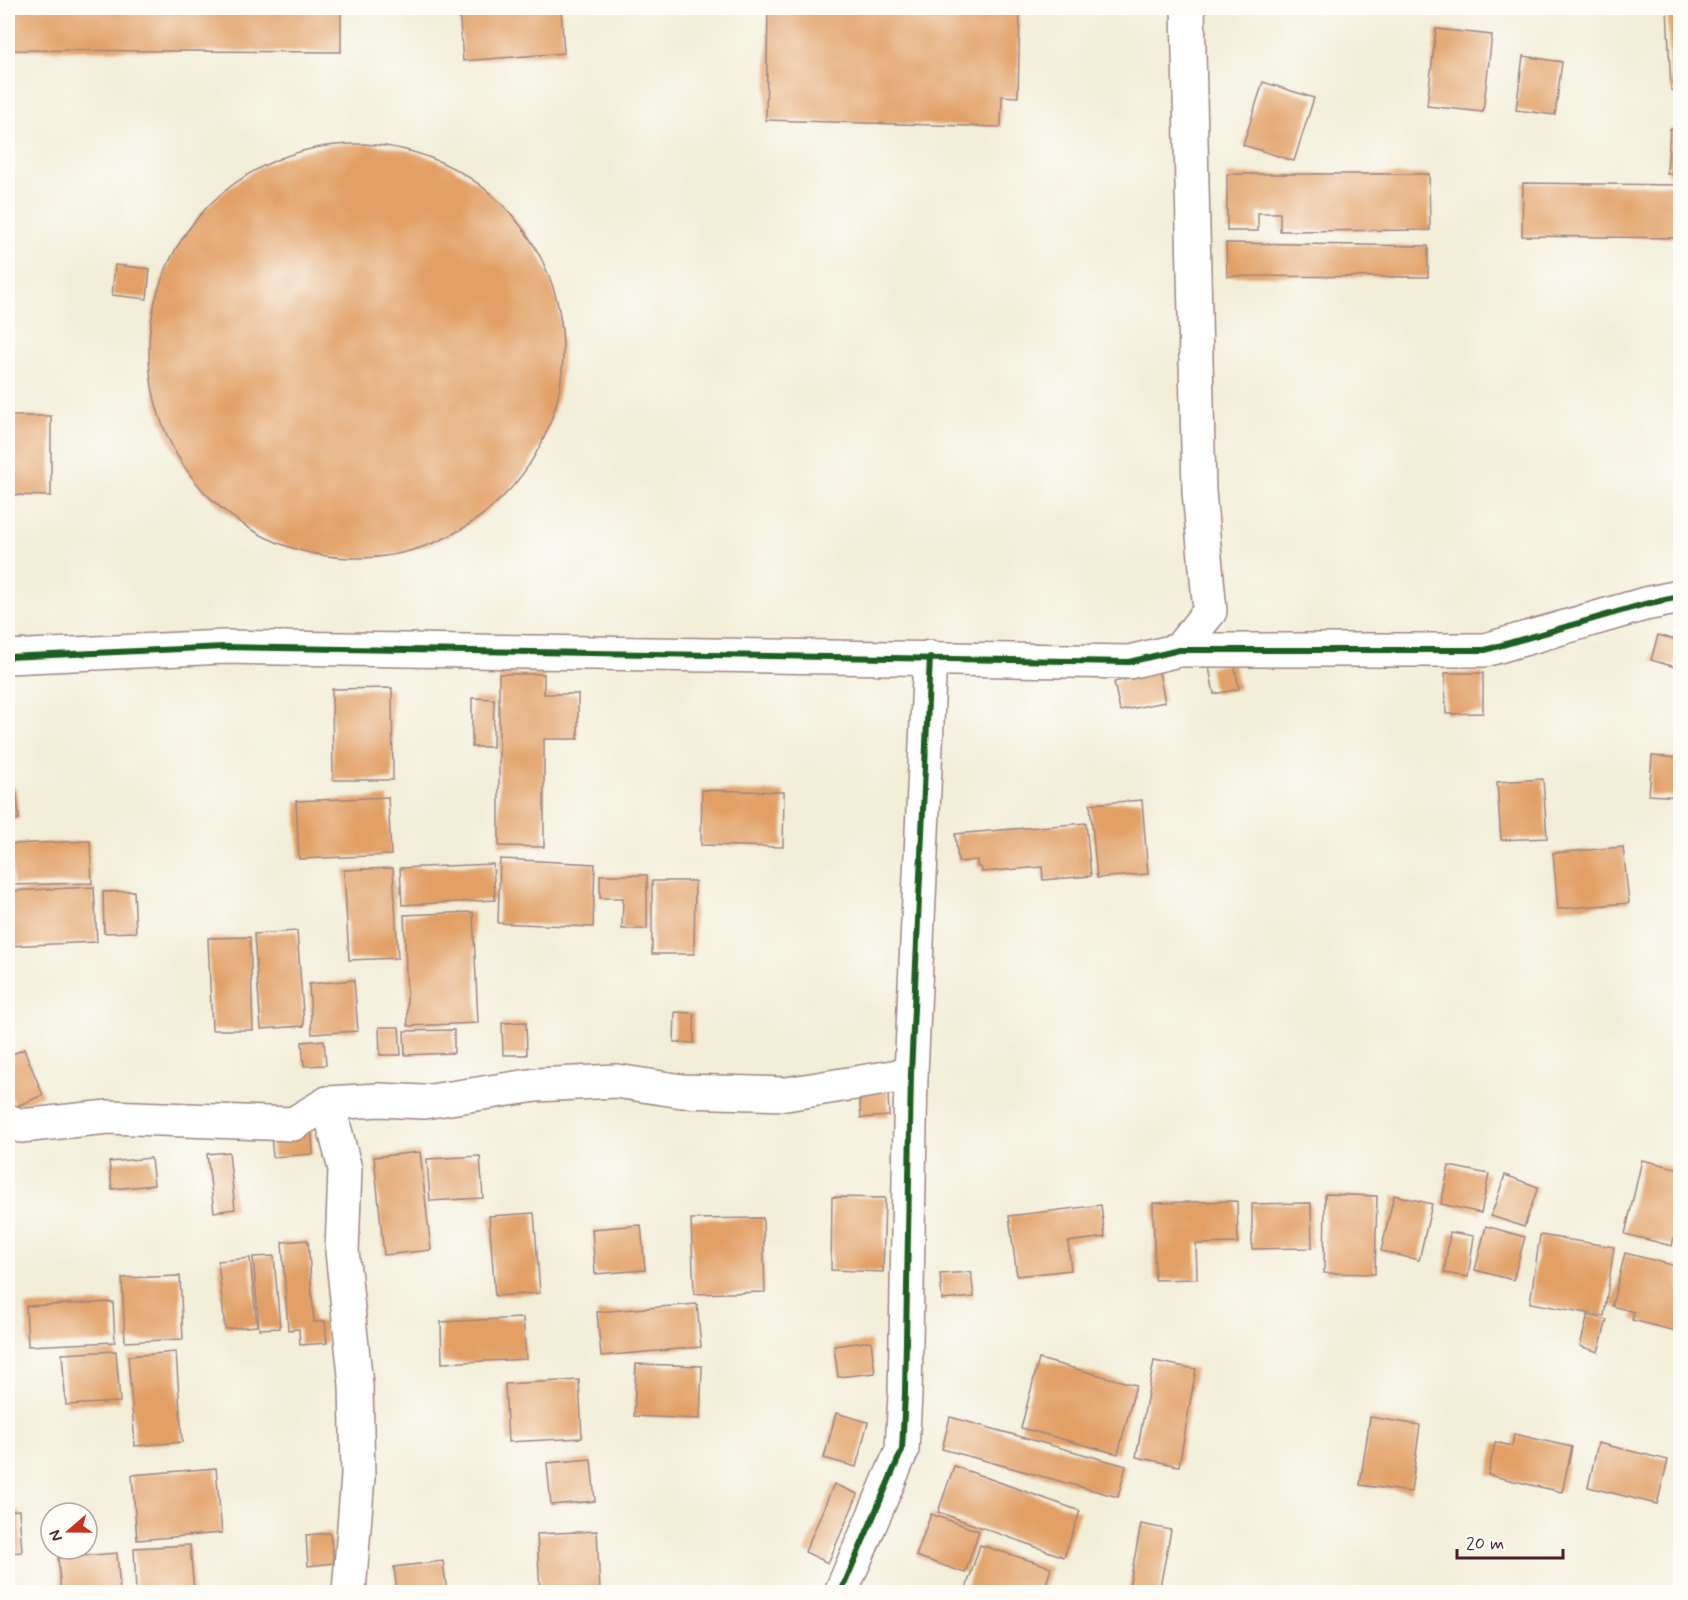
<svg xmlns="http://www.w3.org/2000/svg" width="1688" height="1600" viewBox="0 0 1688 1600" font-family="Mynerve,sans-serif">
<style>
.building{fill:#e2a066}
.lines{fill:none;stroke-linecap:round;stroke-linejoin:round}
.minor-casing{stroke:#9e8682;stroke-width:36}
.minor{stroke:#fff;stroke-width:33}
.cycleway-casing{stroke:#fdfcf7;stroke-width:10}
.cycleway{stroke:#1b5e20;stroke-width:6}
</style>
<rect width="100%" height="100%" fill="#fdfcf7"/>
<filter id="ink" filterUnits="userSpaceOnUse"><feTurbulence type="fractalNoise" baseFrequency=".0167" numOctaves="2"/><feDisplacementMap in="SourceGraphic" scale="12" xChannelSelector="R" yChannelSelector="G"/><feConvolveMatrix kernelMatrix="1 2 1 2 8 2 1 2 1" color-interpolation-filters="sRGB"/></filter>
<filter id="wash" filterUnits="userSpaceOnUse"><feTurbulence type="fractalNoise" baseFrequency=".008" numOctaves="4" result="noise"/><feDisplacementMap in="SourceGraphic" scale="24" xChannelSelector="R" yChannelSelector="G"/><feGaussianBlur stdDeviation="1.35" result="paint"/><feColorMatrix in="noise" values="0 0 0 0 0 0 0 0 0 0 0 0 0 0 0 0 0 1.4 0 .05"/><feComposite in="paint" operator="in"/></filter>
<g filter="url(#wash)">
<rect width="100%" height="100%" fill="#f2eed8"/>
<g id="blocks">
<g class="building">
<path d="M8,8H341V52L8,50Z"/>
<path d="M459,8H561L564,53L463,61Z"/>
<path d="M768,8H1020L1018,97L1002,96L1001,127L766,120Z"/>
<path d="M1667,8H1680V90H1671Z"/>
<path d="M1436,29L1492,35L1483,112L1427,106Z"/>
<path d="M1523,56L1562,62L1555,115L1516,110Z"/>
<path d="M1263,82L1314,98L1294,161L1243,145Z"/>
<path d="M1670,129L1680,130V175L1667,174Z"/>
<circle cx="356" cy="351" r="207"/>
<path d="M1227,174H1429L1430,230L1280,231V213H1258V231H1227Z"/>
<path d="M1523,183L1680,185V238L1522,236Z"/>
<path d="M1226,243L1428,246V277L1227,276Z"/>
<path d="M115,265L150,269L147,299L112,295Z"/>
<path d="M8,416H51V496L8,495Z"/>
<path d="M1658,635L1680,641L1675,667L1651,660Z"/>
<path d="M1234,663L1239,689L1214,694L1209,667Z"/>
<path d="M1159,672L1165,702L1120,711L1114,682Z"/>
<path d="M1445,673H1483V713L1446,714Z"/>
<path d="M499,674H544V694H578V739H544V847L499,846Z"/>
<path d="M392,688L393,780H333L332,689Z"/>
<path d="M472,698L494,699L493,747H472Z"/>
<path d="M1652,756L1680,758V797L1649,795Z"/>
<path d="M1543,779L1547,838L1501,840L1497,782Z"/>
<path d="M8,788H16L19,819L8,820Z"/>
<path d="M702,790L784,792L783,847L701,845Z"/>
<path d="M388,797L391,855L299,859L296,801Z"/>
<path d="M1142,800L1148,874L1097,878L1090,804Z"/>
<path d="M1086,823L1091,876L1043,880L1042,867L982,872L981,867H977V860L958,862L955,834Z"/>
<path d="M90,841L92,883L13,885L11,844Z"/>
<path d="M1623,847L1629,903L1558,909L1553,853Z"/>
<path d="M500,859L595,864L593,927L498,923Z"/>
<path d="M493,864L495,900L402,905L400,868Z"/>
<path d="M393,868L398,958L349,960L344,870Z"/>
<path d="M600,875H647V929H622L623,898H600Z"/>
<path d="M652,881H695L694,954H652Z"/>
<path d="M94,887L97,942L8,946V891Z"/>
<path d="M134,891L136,932L104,933L103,892Z"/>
<path d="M473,912L478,1023L408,1026L404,915Z"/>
<path d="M297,931L304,1026L261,1029L254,934Z"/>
<path d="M250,937L253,1030H212L208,938Z"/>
<path d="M354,980L358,1031L312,1034L309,984Z"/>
<path d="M675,1012L694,1013V1043L674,1042Z"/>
<path d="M526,1022L527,1055H503L502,1023Z"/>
<path d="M379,1027H399L401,1055H380Z"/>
<path d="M454,1030V1053L405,1055L404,1031Z"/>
<path d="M324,1040L326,1065L304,1066L302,1042Z"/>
<path d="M24,1049L43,1095L15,1107L8,1088V1056Z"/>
<path d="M888,1092L889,1116L861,1118L859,1093Z"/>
<path d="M312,1132L313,1154L273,1157L271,1135Z"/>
<path d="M229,1152L235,1209L214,1212L207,1154Z"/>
<path d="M420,1152L431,1250L384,1255L374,1157Z"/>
<path d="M480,1156L483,1198L430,1201L427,1159Z"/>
<path d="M151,1158L154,1185L112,1189L109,1162Z"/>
<path d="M1642,1160L1680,1169V1211L1672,1246L1625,1234Z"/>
<path d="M1449,1166L1489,1174L1481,1213L1441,1204Z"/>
<path d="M1505,1175L1538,1187L1524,1227L1491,1216Z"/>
<path d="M1325,1194L1377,1196L1375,1274L1324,1273Z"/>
<path d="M1394,1195L1432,1204L1419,1260L1381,1251Z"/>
<path d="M832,1197L885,1198L883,1272L831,1270Z"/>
<path d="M1237,1201L1238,1243L1196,1244L1197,1279L1155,1280L1153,1203Z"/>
<path d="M1311,1203L1312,1248L1252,1249V1204Z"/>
<path d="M1101,1205L1105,1237L1068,1242L1071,1270L1017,1276L1009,1216Z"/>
<path d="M534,1213L540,1293L495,1296L489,1216Z"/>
<path d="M763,1218L765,1292L694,1294L691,1219Z"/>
<path d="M641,1225L645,1270L595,1274L592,1229Z"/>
<path d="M1486,1226L1525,1237L1513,1280L1475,1270Z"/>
<path d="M1450,1232L1474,1236L1468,1277L1444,1273Z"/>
<path d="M1540,1235L1614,1247L1604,1316L1530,1303Z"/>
<path d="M308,1240L314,1322L325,1321L327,1343L300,1345L299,1329L288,1330L282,1242Z"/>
<path d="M1625,1253L1680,1267V1332L1632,1320L1634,1312L1612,1306Z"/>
<path d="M274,1256L280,1328L259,1329L253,1257Z"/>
<path d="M250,1258L257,1326L225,1329L218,1261Z"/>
<path d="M971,1272L974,1297L942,1300L940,1274Z"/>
<path d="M180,1276L183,1339L125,1342L122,1278Z"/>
<path d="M113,1302L115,1342L28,1346L26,1306Z"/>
<path d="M697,1304L701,1347L601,1356L597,1312Z"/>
<path d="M1588,1315L1607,1320L1598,1352L1580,1346Z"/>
<path d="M523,1318L526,1359L442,1363L441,1322Z"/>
<path d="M871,1341L875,1373L838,1377L834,1346Z"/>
<path d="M116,1351L120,1402L66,1405L62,1354Z"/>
<path d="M176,1352L182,1442L135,1446L128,1356Z"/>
<path d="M1039,1359L1136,1385L1118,1454L1021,1428Z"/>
<path d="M1154,1361L1196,1369L1179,1466L1136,1457Z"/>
<path d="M636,1364L702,1366L700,1419L634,1416Z"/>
<path d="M579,1380L582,1438L508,1442L505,1384Z"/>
<path d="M836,1413L868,1422L856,1467L824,1458Z"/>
<path d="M950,1417L1126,1466L1118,1497L942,1449Z"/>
<path d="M1370,1417L1420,1425L1411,1492L1360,1485Z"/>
<path d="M1514,1434L1572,1447L1562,1492L1488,1475L1495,1442L1512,1446Z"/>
<path d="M1598,1443L1668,1460L1657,1504L1588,1487Z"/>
<path d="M591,1459L595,1501L551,1505L547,1463Z"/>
<path d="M954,1466L1080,1511L1064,1557L938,1512Z"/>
<path d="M216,1468L222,1533L137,1540L132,1475Z"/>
<path d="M834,1484L858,1494L828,1563L805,1552Z"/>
<path d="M19,1510L22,1552L8,1553V1511Z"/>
<path d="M931,1514L979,1531L965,1573L916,1556Z"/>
<path d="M1141,1524L1171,1530L1159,1592H1128Z"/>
<path d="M597,1531L600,1592H540L537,1534Z"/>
<path d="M330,1533L334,1563L308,1566L306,1535Z"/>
<path d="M190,1545L194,1592H136L134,1548Z"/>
<path d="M980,1545L1051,1567L1044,1592H965Z"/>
<path d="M117,1553L120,1592H61L58,1558Z"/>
<path d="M443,1561L447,1592H397L394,1567Z"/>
</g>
</g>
</g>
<g filter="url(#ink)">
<use href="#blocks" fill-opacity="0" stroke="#9e8682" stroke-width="1.5"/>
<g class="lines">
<g class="minor-casing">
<g id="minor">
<path d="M1179,650L1210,611L1199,492L1188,8"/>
<path d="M8,657L224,647L1129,662L1179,650H1485L1645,604L1680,597"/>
<path d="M328,1103L345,1169L342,1251L356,1385L358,1476L349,1592"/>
<path d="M8,1121L21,1126L108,1117L293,1124L328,1103L379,1100L424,1102L536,1085L616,1081L682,1091L786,1094L911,1074"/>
<path d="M841,1592L902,1450L905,1394L911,1074L930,657"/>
</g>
</g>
<use href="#minor" class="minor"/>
<g class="cycleway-casing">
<g id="cycleway">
<path d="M8,657L224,647L1129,662L1179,650H1485L1645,604L1680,597"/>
<path d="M841,1592L902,1450L905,1394L911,1074L930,657"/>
</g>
</g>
<use href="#cycleway" class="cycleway"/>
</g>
</g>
<rect width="1688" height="1600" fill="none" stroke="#fdfcf7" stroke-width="30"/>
<g transform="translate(69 1531) rotate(250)"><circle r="28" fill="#fdfcf7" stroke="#b5a4a5" stroke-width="1.5"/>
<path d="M0-4.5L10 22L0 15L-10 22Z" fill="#c8321e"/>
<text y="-9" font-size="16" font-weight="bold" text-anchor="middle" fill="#4a1f2b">N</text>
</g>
<path d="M1457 1549v9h106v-9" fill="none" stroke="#4a1f2b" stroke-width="3"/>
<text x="1466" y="1549" font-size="18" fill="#4a1f2b" stroke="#fdfcf7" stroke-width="4.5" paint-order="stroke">20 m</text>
</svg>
